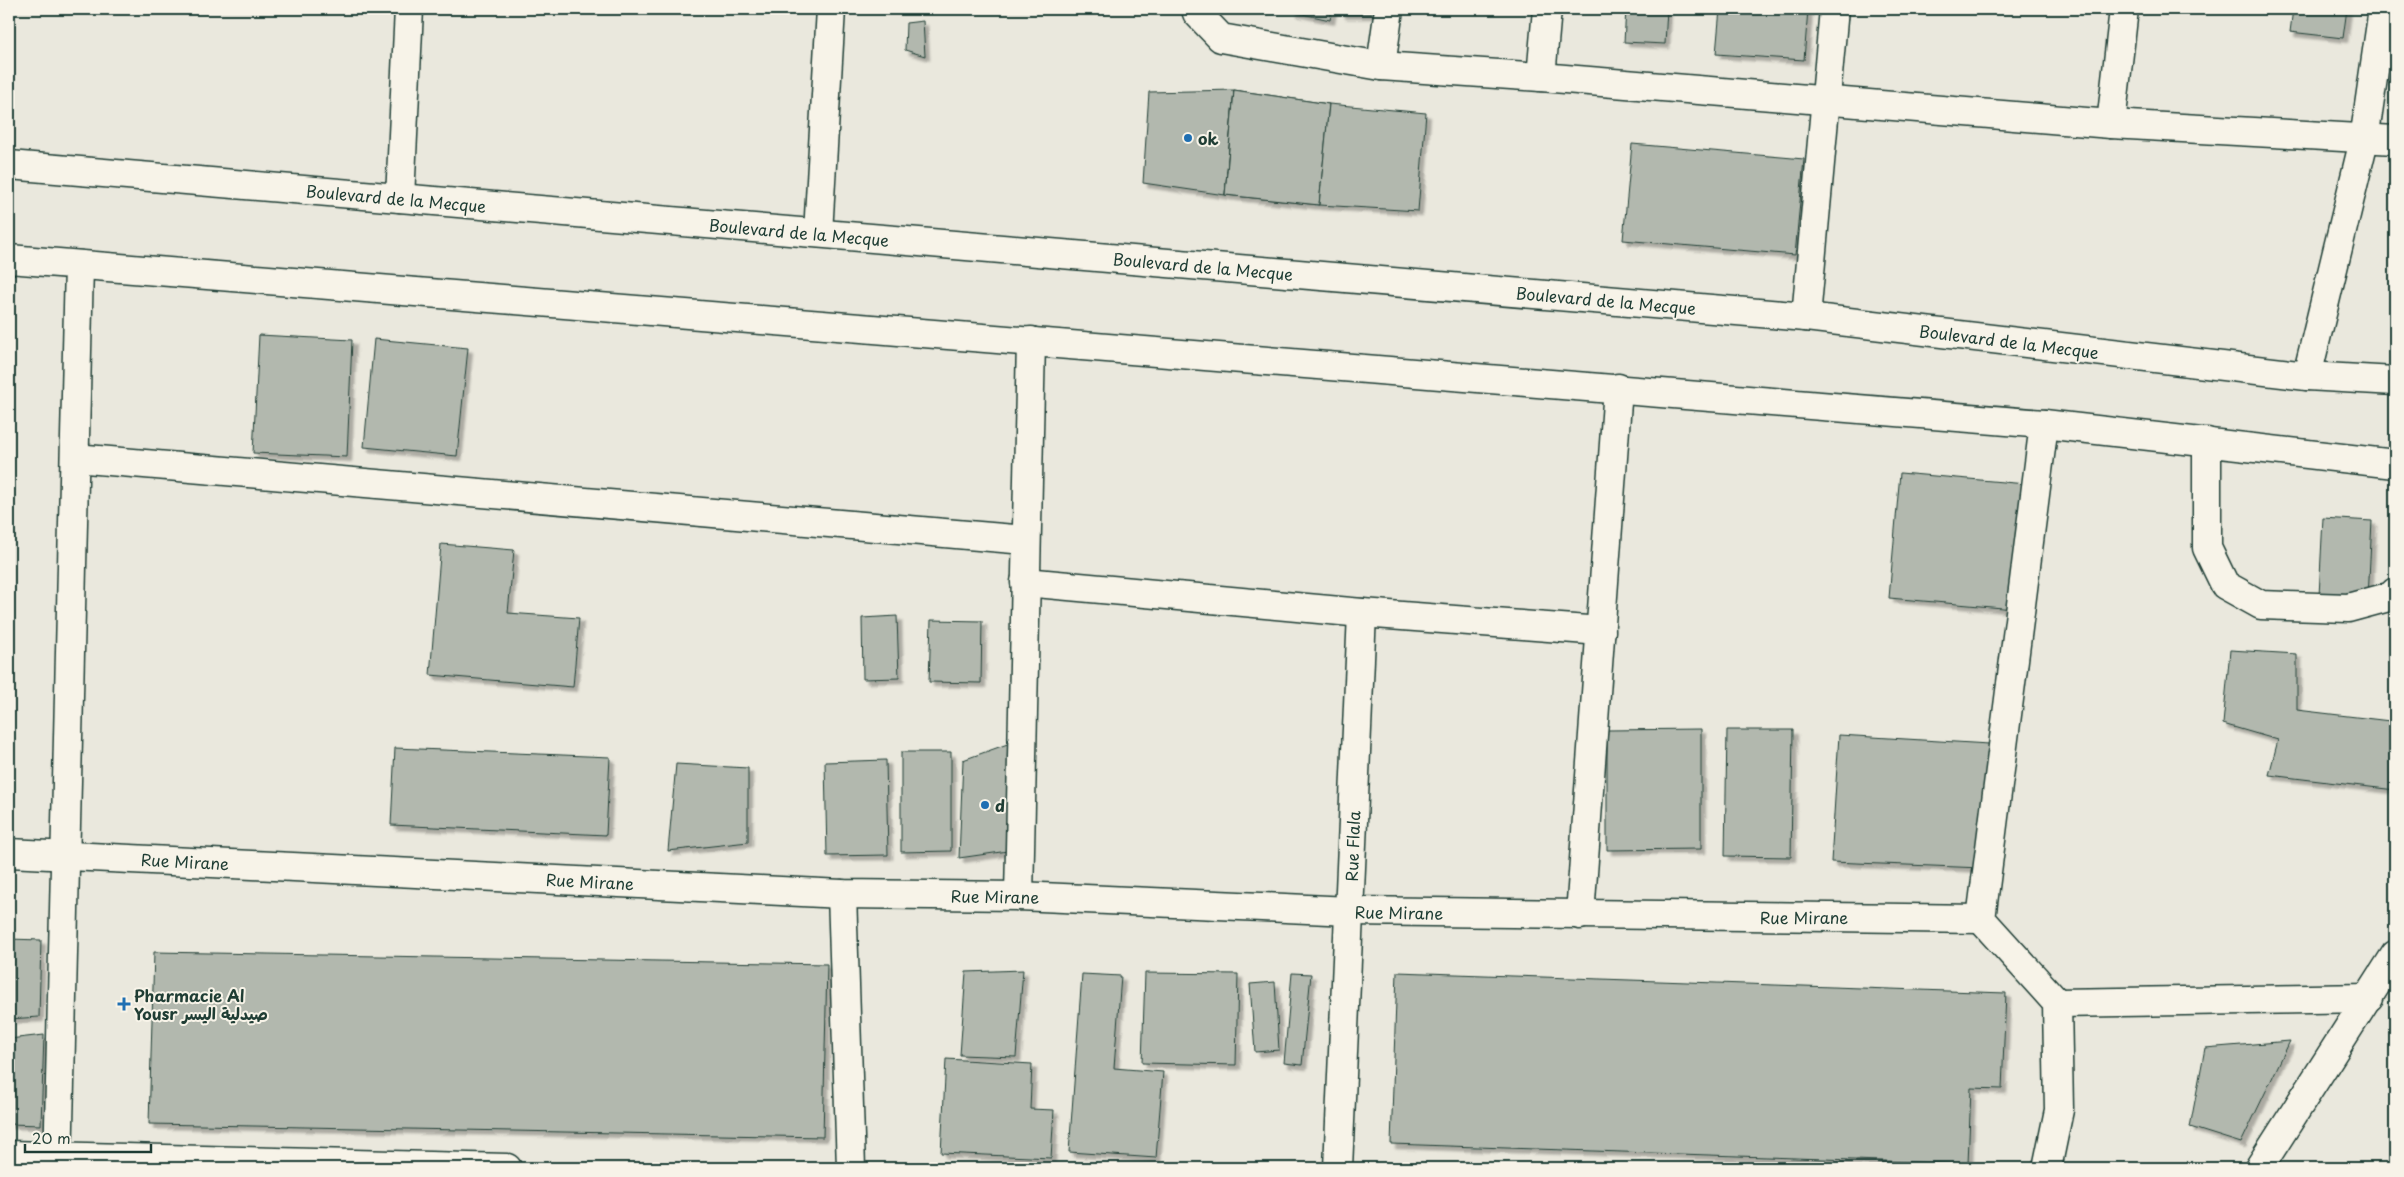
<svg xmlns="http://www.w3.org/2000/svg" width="2404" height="1177" viewBox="0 0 2404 1177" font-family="'Playpen Sans','Playpen Sans Arabic',sans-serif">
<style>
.building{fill:#b2b8ae;stroke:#1f3d34;filter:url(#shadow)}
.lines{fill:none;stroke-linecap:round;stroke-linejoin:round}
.minor-casing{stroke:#1f3d34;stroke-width:31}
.major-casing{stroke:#1f3d34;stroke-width:31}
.minor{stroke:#f7f3e8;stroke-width:28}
.major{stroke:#f7f3e8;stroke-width:28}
.poi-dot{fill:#1f6fb2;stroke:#f7f3e8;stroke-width:2}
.labels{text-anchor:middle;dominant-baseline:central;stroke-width:4;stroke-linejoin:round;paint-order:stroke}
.poi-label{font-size:16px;font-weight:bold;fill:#1f3d34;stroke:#f7f3e8;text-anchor:start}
.street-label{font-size:16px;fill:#1f3d34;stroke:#f7f3e8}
</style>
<defs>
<filter id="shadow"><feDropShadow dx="4.5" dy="4.5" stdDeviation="1" flood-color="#0004"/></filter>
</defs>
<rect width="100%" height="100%" fill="#eae8dd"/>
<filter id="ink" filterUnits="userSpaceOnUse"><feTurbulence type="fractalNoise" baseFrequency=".02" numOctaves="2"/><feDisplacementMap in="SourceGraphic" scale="10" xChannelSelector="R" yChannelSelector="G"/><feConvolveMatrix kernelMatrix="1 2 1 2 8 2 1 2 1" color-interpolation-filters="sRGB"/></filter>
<g filter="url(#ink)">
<g class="building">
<path d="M1293,9H1332L1330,20L1293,12Z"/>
<path d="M1341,9H1389L1388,14H1341Z"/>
<path d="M1626,9H1667L1665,44L1624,42Z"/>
<path d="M1720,9H1808L1804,60L1716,54Z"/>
<path d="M2293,9H2347L2343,38L2290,32Z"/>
<path d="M923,21L925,56L905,50L906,23Z"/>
<path d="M1234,90L1225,195L1143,183L1149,92Z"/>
<path d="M1234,90L1329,104L1319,205L1225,195Z"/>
<path d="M1234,90L1329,104L1319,205L1225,195Z"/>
<path d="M1329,104L1426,113L1418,211L1319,205Z"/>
<path d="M1632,144L1804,159L1795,255L1623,240Z"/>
<path d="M259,335L352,340L347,457L253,453Z"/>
<path d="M374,339L468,348L457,456L364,447Z"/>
<path d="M1900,473L2026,484L2014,609L1889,598Z"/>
<path d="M2323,518L2372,521L2368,598L2319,596Z"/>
<path d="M441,544L514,550L508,613L579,618L573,687L430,675Z"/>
<path d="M897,616L899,678L863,679L862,618Z"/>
<path d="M931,620L982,621L981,683L929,682Z"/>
<path d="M2230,650L2297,654V710L2390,721L2395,686V790L2269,775L2278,740L2223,724Z"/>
<path d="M1701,729V849L1607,850V730Z"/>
<path d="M1727,730H1793L1791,857L1725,856Z"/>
<path d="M1839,735L1989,744L1982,868L1831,862Z"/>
<path d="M1013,742L1008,851L959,858L963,760Z"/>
<path d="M395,748L610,757L606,835L391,825Z"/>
<path d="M901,752H951V851L901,852Z"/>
<path d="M886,760L888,855L827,856L825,762Z"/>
<path d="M676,764L748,768V842L668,851Z"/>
<path d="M9,939L41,940L39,1017L9,1019Z"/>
<path d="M154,952L827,964L823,1137L149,1124Z"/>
<path d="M1023,970L1016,1057L960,1055L966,972Z"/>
<path d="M1397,972L2006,993L2002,1089L1971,1088L1968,1164L1391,1144Z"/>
<path d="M1145,973L1238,974L1236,1065L1142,1063Z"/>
<path d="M1292,973L1311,974L1302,1065L1284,1063Z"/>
<path d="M1082,974L1121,976L1114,1068L1163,1072L1156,1158L1069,1152Z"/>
<path d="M1275,982L1279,1050L1255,1052L1250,984Z"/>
<path d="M44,1035L41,1125L9,1124V1039Z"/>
<path d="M2290,1041L2241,1143L2190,1127L2205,1048Z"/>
<path d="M946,1059L1032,1064L1030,1109L1054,1110L1051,1158L941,1153Z"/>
</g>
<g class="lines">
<g class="minor-casing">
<g id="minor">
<path d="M1196,9L1197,13L1221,38L1381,66L1541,77L2111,124L2395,140"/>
<path d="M1381,66L1389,9"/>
<path d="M1541,77L1547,9"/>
<path d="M2111,124L2124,9"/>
<path d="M400,198L409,9"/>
<path d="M818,233L831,9"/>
<path d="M1806,317L1834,9"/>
<path d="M2307,376L2364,140L2383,9"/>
<path d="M2044,424L1981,919L2057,1003L2059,1110L2047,1168"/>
<path d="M2207,442V548L2225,585L2261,605L2348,608L2392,596L2395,592"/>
<path d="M75,458L1026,540"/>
<path d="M1025,582L1362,613L1601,631"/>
<path d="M9,853L842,894L1019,896L1350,911L1981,919"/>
<path d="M842,894L851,1168"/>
<path d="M1019,896L1031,341"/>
<path d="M1580,915L1618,388"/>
<path d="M2057,1003L2369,998"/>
<path d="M9,1155L507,1168"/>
<path d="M58,1168L79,265"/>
<path d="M1338,1168L1362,613"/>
<path d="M2259,1168L2395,955"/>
</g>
</g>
<g class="major-casing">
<g id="major">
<path d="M9,165L1806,317L2307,376L2395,381"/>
<path d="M9,259L2044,424L2395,464"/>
</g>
</g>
<use href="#minor" class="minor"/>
<use href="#major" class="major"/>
</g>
</g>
<g class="poi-dot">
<circle cx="1188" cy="138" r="5"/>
<circle cx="985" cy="805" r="5"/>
<path d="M121.5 996.5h5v5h5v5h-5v5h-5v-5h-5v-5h5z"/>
</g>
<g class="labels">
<g class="poi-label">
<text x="1198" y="138">ok</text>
<text x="995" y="805">d</text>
<text x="134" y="995">Pharmacie Al<tspan x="134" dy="18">Yousr صيدلية اليسر</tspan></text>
</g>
<g class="street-label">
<text transform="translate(396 198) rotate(5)">Boulevard de la Mecque</text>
<text transform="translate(799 232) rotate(5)">Boulevard de la Mecque</text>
<text transform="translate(1203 266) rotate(5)">Boulevard de la Mecque</text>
<text transform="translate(1606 300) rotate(5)">Boulevard de la Mecque</text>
<text transform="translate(2009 341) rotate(7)">Boulevard de la Mecque</text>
<text transform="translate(1352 846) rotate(-88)">Rue Flala</text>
<text transform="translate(185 861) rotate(3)">Rue Mirane</text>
<text transform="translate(590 881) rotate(3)">Rue Mirane</text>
<text transform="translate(995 896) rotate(1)">Rue Mirane</text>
<text transform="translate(1399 912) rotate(1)">Rue Mirane</text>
<text x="1804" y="917">Rue Mirane</text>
</g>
</g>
<rect width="2404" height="1177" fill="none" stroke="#f7f3e8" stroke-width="30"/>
<rect x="15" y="15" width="2374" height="1147" fill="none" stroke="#1f3d34" stroke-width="2" filter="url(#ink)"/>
<path d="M25 1144v8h126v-8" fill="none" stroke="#1f3d34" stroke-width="2.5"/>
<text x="32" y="1144" font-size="15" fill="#1f3d34" stroke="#f7f3e8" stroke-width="4" paint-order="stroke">20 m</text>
</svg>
